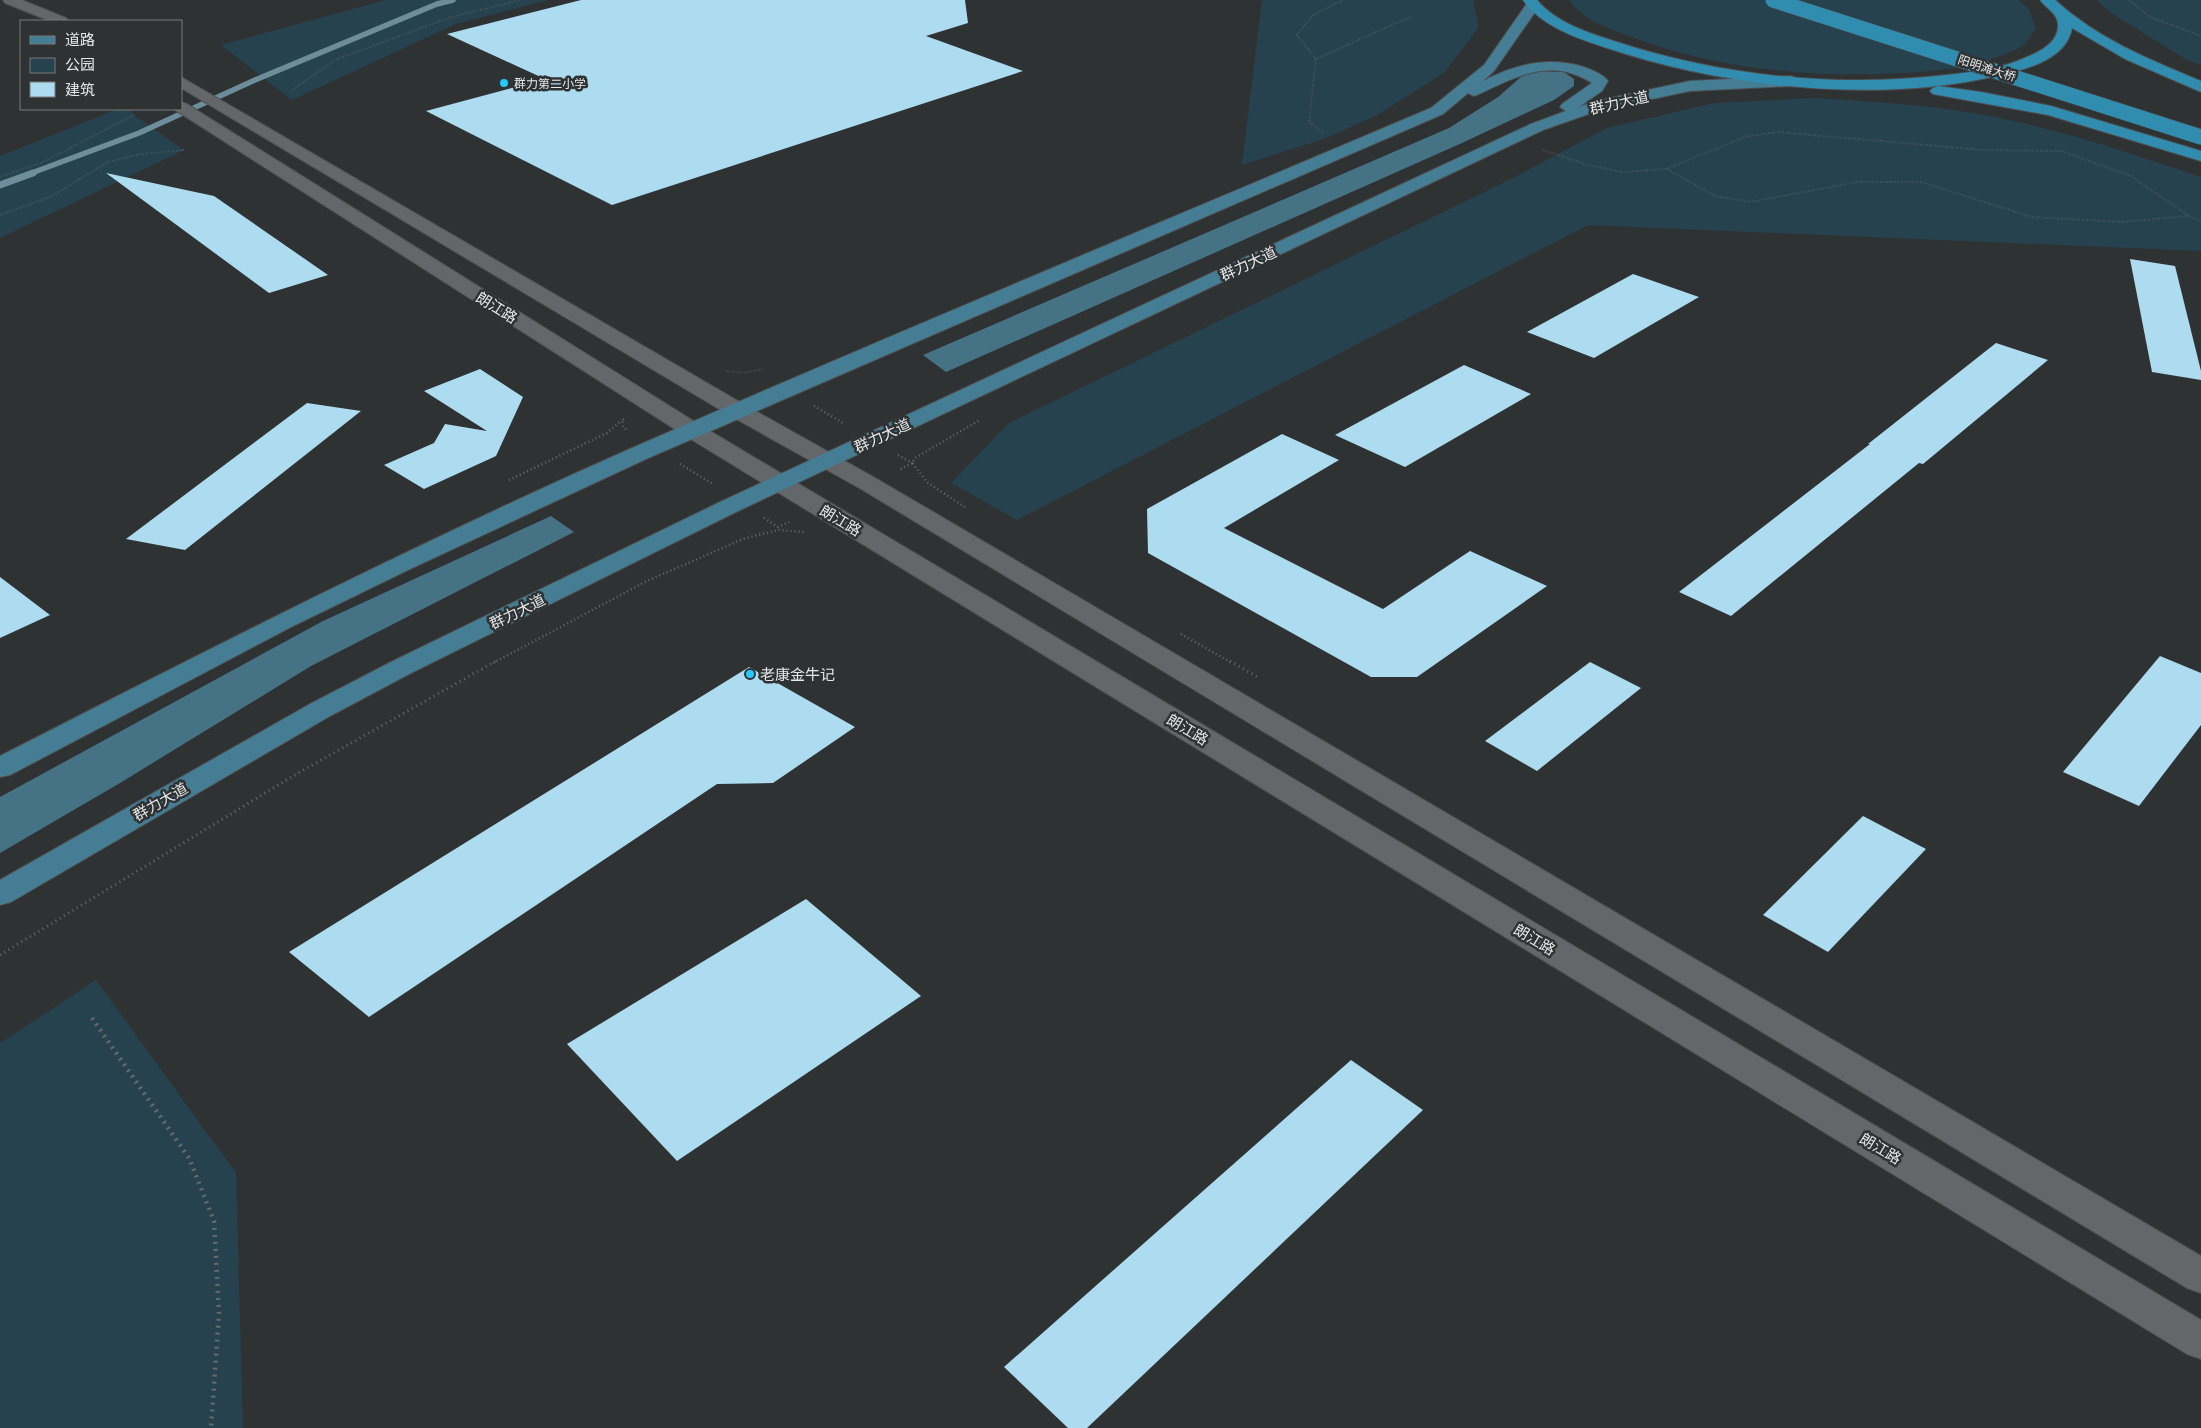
<svg xmlns="http://www.w3.org/2000/svg" width="2201" height="1428" viewBox="0 0 2201 1428" font-family="Lato,'Noto Sans SC',sans-serif">
<style>
.green{fill:#26424f}
.forest{fill:#467285}
.lines{fill:none;stroke-linecap:round;stroke-linejoin:round}
.stream-far1{stroke:#6d8d9a;stroke-width:5.5}
.stream{stroke:#6d8d9a;stroke-width:7}
.building{fill:#addcf1}
.secondary-casing{stroke:#4d4f50;stroke-width:2}
.primary-casing{stroke:#4d4f50;stroke-width:2}
.highway-casing{stroke:#4d4f50;stroke-width:2}
.path-far3{stroke:#676a6b;stroke-width:2;stroke-dasharray:0.5 2;stroke-linecap:butt}
.path-far2{stroke:#676a6b;stroke-width:2.5;stroke-dasharray:1 3;stroke-linecap:butt}
.path-far1{stroke:#676a6b;stroke-width:3;stroke-dasharray:1 4;stroke-linecap:butt}
.path{stroke:#676a6b;stroke-width:4.5;stroke-dasharray:2 5;stroke-linecap:butt}
.secondary{fill:#646769;fill-rule:evenodd}
.primary{fill:#457e94;fill-rule:evenodd}
.highway{fill:#308db0;fill-rule:evenodd}
.highway-bridge-casing{stroke:#4d4f50;stroke-width:16;stroke-linecap:butt}
.highway-bridge{stroke:#308db0;stroke-width:15}
.poi-dot{fill:#25c9fe;stroke:#2f3233;stroke-width:2}
.labels{text-anchor:middle;dominant-baseline:central;stroke-width:5;stroke-linejoin:round;paint-order:stroke}
.far-street-label{font-size:12px;fill:#e5e7e8;stroke:#2f3233}
.far-poi-label{font-size:12px;fill:#e5e7e8;stroke:#2f3233;text-anchor:start}
.street-label{font-size:15px;fill:#e5e7e8;stroke:#2f3233}
.poi-label{font-size:15px;fill:#e5e7e8;stroke:#2f3233;text-anchor:start}
</style>
<rect width="100%" height="100%" fill="#2f3233"/>
<g class="green">
<path d="M386,0H548L456,24L292,100L221,45Z"/>
<path d="M1262,0H1473L1479,27L1444,73L1377,115L1324,139L1242,165Z"/>
<path d="M1569,0H2019L2028,8L2036,28C2032,33 2028,42 2022,46C2018,50 2010,51 2005,54C1973,68 1937,71 1902,73C1811,78 1714,69 1629,36C1608,28 1582,19 1569,0Z"/>
<path d="M2097,0H2201V65L2187,60L2111,13Z"/>
<path d="M1814,98C1882,102 1951,106 2018,122C2081,136 2141,157 2201,177V251L1588,225L1017,520L951,483L1009,423L1509,180L1607,128L1714,103Z"/>
<path d="M118,109H130L134,115L184,150L0,238V156Z"/>
<path d="M96,980L236,1173L243,1428H0V1043Z"/>
</g>
<g class="forest">
<path d="M1541,71L1564,72L1574,79V86L1554,100L1462,143L946,372L923,355L1449,128L1498,97L1522,76Z"/>
<path d="M551,516L574,532L311,666L120,783L0,853V797L323,621Z"/>
</g>
<g class="lines">
<path class="stream-far1" d="M29,174L139,133L255,80L437,4L453,0"/>
<path class="stream" d="M0,185L33,173"/>
</g>
<g class="building">
<path d="M581,0H965L968,23L926,36L1023,71L612,205L426,111L545,79L447,34Z"/>
<path d="M106,173L214,196L328,275L269,293Z"/>
<path d="M2130,259L2175,266L2201,371V380L2152,372Z"/>
<path d="M1633,274L1699,297L1594,358L1527,332Z"/>
<path d="M1996,343L2048,360L1923,464L1919,463L1731,616L1679,592L1870,444H1868Z"/>
<path d="M1464,365L1531,394L1405,467L1335,435Z"/>
<path d="M480,369L523,397L496,456L424,489L384,465L434,443L445,424L487,431L424,391Z"/>
<path d="M307,403L361,411L185,550L126,539Z"/>
<path d="M1282,434L1339,460L1224,528L1383,609L1470,551L1547,586L1417,677H1371L1148,553L1147,509Z"/>
<path d="M0,577L50,615L0,638Z"/>
<path d="M2160,656L2201,673V725L2139,806L2063,772Z"/>
<path d="M1590,662L1641,688L1537,771L1485,741Z"/>
<path d="M749,667L855,727L773,783L717,784L369,1017L289,952Z"/>
<path d="M1863,816L1926,849L1828,952L1763,915Z"/>
<path d="M806,899L921,996L677,1161L567,1044Z"/>
<path d="M1351,1060L1423,1110L1087,1428H1068L1004,1367Z"/>
</g>
<g class="lines">
<g class="secondary-casing">
<g id="secondary">
<path d="M3,0H22L66,18L68,21H50L5,3Z"/>
<path d="M181,77L745,405L877,479L2201,1256V1293L2187,1288L861,489L729,415L181,88Z"/>
<path d="M181,102L187,104L700,425L2201,1320V1359L2187,1354L684,435L175,110L174,109H181Z"/>
</g>
</g>
<g class="primary-casing">
<path id="primary" d="M1533,1L1540,5L1494,71L1483,81C1516,64 1548,56 1584,67C1592,70 1603,74 1608,81L1602,91L1579,107L1596,101L1690,81L1791,76L1796,78L1799,81L1796,84L1791,86L1690,91L1600,110L1543,130L734,513L411,673L330,716L11,902L0,905V880L310,704L393,661L718,503L1531,124L1566,111L1560,107L1562,104L1592,83C1552,57 1517,76 1479,94L1474,96L1468,93L1443,114L646,459L410,569L291,627L10,775L0,777V756C209,649 417,543 632,448C897,332 1165,221 1431,108L1484,65L1528,2Z"/>
</g>
<g class="highway-casing">
<g id="highway">
<path d="M1523,0H1537C1556,23 1589,33 1617,42C1721,76 1837,88 1946,75C1974,72 2001,69 2027,57C2041,51 2059,42 2058,24C2057,13 2046,8 2040,0H2055C2098,39 2148,59 2201,81V92L2125,59L2072,28C2066,61 2023,70 1996,76C1877,104 1723,87 1607,48C1577,38 1542,27 1523,0Z"/>
<path d="M1938,86L1981,92L2051,106L2201,151V161L2048,115L1933,94L1930,91L1933,88Z"/>
</g>
</g>
<g class="path-far3">
<path d="M2129,0L2150,17L2201,36"/>
<path d="M1316,59L1410,17"/>
<path d="M291,91L335,60L451,17L521,0"/>
<path d="M1324,133L1309,122L1316,59L1297,35L1313,15L1343,0"/>
<path d="M1543,150L1588,165L1624,172L1666,169L1745,137L1777,132L1983,150L2061,151L2131,176L2189,216L2201,221"/>
<path d="M1667,169L1715,196L1750,202L1858,182H1921L2032,217L2122,222L2188,216"/>
<path d="M0,177L43,162L134,115"/>
<path d="M0,215L50,197L108,162L141,154L184,150"/>
<path d="M727,371L743,373L763,369"/>
</g>
<g class="path-far2">
<path d="M814,406L845,424"/>
<path d="M624,419L622,420L623,427L628,431"/>
<path d="M898,455L912,463L899,470"/>
<path d="M680,464L713,484"/>
<path d="M509,480L607,433L622,420"/>
<path d="M965,507L928,483L912,463L915,458L980,420"/>
<path d="M764,518L778,527L789,522"/>
<path d="M1181,634L1232,663"/>
<path d="M493,663L647,581L743,539L778,530L805,532"/>
</g>
<g class="path-far1">
<path d="M1230,661L1259,678"/>
<path d="M0,955L293,776L496,661"/>
</g>
<path class="path" d="M92,1018L189,1158L214,1221L219,1313L211,1428"/>
<use href="#secondary" class="secondary"/>
<use href="#primary" class="primary"/>
<use href="#highway" class="highway"/>
<g class="highway-bridge-casing">
<path id="highway-bridge" d="M1773,0L2201,137"/>
</g>
<use href="#highway-bridge" class="highway-bridge"/>
</g>
<g class="poi-dot">
<circle cx="504" cy="83" r="5"/>
<circle cx="750" cy="674" r="5"/>
</g>
<g class="labels">
<g class="far-street-label">
<text transform="translate(1987 68) rotate(18)">阳明滩大桥</text>
</g>
<g class="far-poi-label">
<text x="514" y="83">群力第二小学</text>
</g>
<g class="street-label">
<text transform="translate(1619 102) rotate(-13)">群力大道</text>
<text transform="translate(1248 263) rotate(-25)">群力大道</text>
<text transform="translate(497 307) rotate(32)">朗江路</text>
<text transform="translate(882 435) rotate(-25)">群力大道</text>
<text transform="translate(841 520) rotate(31)">朗江路</text>
<text transform="translate(517 611) rotate(-26)">群力大道</text>
<text transform="translate(1188 729) rotate(31)">朗江路</text>
<text transform="translate(160 801) rotate(-30)">群力大道</text>
<text transform="translate(1535 939) rotate(31)">朗江路</text>
<text transform="translate(1881 1148) rotate(31)">朗江路</text>
</g>
<g class="poi-label">
<text x="760" y="674">老康金牛记</text>
</g>
</g>
<rect x="20" y="20" width="162" height="90" fill="#2f3233" stroke="#787a7b"/>
<rect x="30" y="36" width="25" height="8" fill="#457e94" stroke="#787a7b"/>
<text x="65" y="45" font-size="15" fill="#e5e7e8">道路</text>
<rect x="30" y="58" width="25" height="15" fill="#26424f" stroke="#787a7b"/>
<text x="65" y="70" font-size="15" fill="#e5e7e8">公园</text>
<rect x="30" y="82" width="25" height="15" fill="#addcf1" stroke="#787a7b"/>
<text x="65" y="95" font-size="15" fill="#e5e7e8">建筑</text>
</svg>
